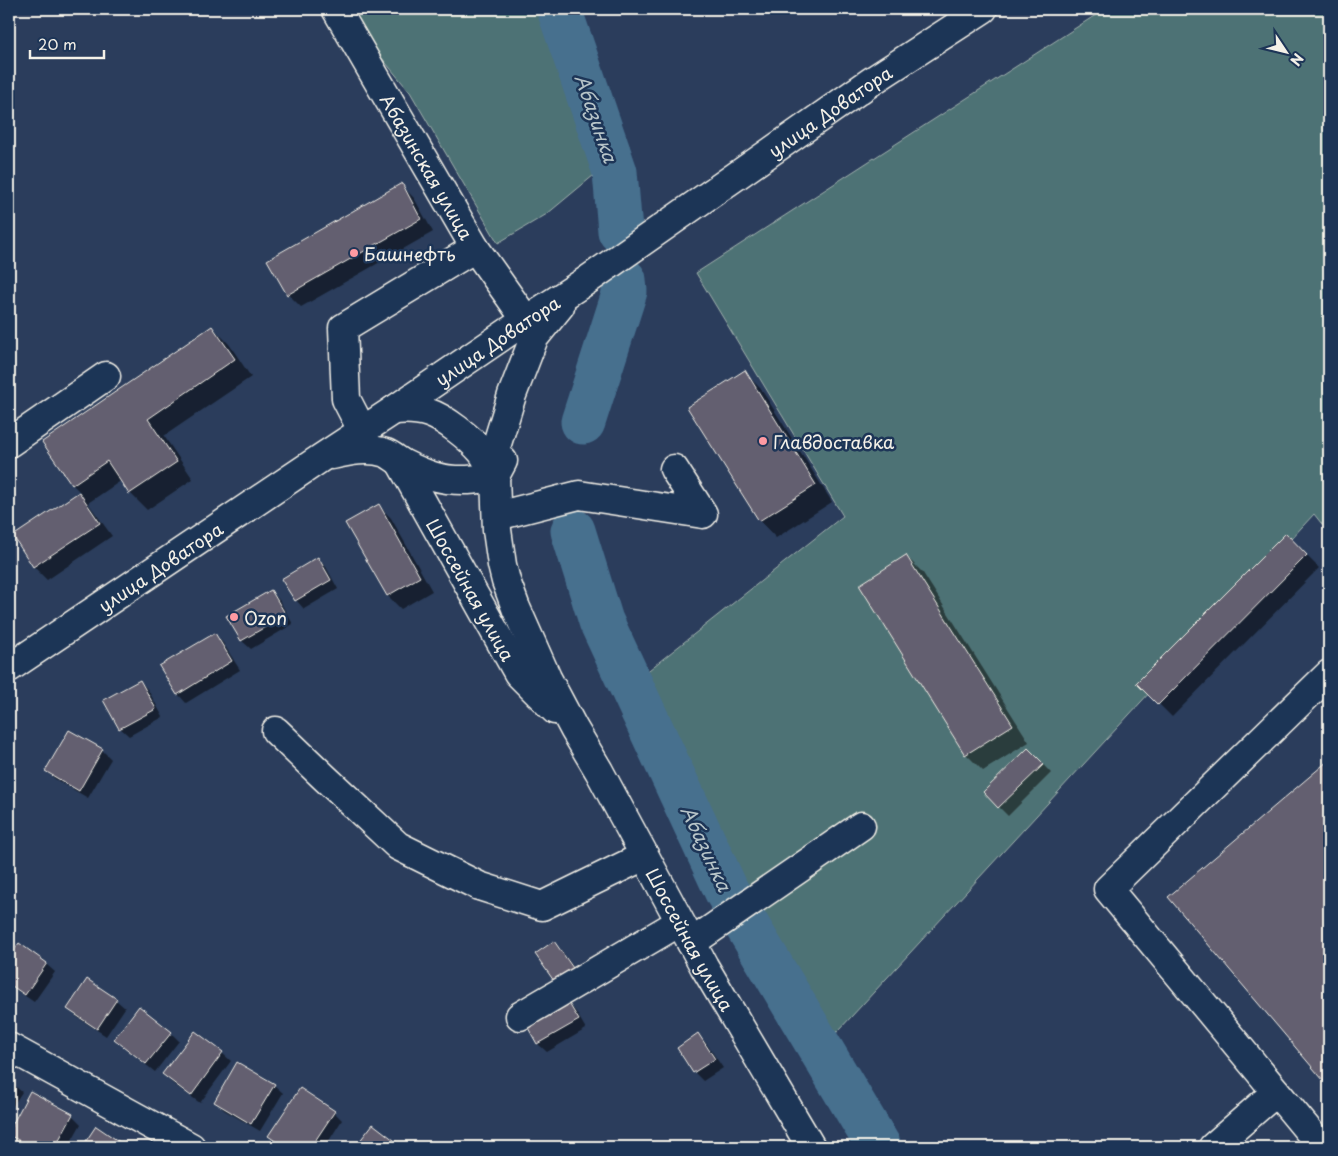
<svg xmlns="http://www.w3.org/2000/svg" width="1338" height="1156" viewBox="0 0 1338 1156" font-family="'Playpen Sans',sans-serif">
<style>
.green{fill:#4e7274;stroke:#a1b2ae}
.shadow{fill:#0007}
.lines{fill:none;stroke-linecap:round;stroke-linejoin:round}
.river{stroke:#466f8e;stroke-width:45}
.building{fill:#635e70;stroke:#f4f1e8}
.minor-casing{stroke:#f4f1e8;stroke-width:31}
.major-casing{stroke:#f4f1e8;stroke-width:31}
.minor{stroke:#1d3557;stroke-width:28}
.major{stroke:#1d3557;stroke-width:28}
.poi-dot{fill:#ff9aa2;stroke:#1d3557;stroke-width:2}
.labels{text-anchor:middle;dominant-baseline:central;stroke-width:5;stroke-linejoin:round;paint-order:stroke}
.street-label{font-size:18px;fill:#f4f1e8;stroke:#1d3557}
.poi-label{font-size:18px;fill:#f4f1e8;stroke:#1d3557;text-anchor:start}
.water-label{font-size:19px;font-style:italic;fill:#b7c4c8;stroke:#1d3557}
</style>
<rect width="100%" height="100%" fill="#2b3d5c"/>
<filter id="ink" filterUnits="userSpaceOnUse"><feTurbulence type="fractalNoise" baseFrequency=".02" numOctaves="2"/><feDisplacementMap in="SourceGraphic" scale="10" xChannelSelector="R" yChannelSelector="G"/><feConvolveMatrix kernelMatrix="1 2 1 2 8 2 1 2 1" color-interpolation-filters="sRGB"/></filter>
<g filter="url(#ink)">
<g class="green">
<path d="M341,9H568L629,146L547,214L498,243L410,92Z"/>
<path d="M1105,9H1329V533L1314,514L828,1042L635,681L843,516L696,273Z"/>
</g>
<g class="shadow">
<path d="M401,185L414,198L433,232L301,307L288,294Z"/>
<path d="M212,327L229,344L251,377L164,436L193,479L147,510L130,493L122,480L88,503L112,536L47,580L34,567L14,536L80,492L73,485L44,442Z"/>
<path d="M744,372L761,389L832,502L776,538L760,521Z"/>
<path d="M378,505L391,518L432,591L401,609L388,596L347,524Z"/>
<path d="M1286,535L1319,568L1172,717L1138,683Z"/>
<path d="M906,556L923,573L1029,742L983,771L966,754Z"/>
<path d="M318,559L326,567L338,589L304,609L296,600Z"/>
<path d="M271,591L279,600L293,624L251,649L242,641L228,616Z"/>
<path d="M215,634L223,643L240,670L186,703L178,694Z"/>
<path d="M140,681L148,690L163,717L129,736L120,728Z"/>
<path d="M1028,749L1051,773L1008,816L984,792Z"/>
<path d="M102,750L111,759L88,798L55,779L46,771Z"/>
<path d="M1329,762V1085L1170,898Z"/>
<path d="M554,943L562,951L580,977L563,989Z"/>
<path d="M19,945L46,964L55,972L34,1002L9,985V959Z"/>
<path d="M116,1000L125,1008L106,1036L77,1017L69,1009Z"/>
<path d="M568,1003L576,1012L586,1029L547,1052L538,1044L529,1027Z"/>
<path d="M171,1033L179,1041L155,1072L124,1047L115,1039Z"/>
<path d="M698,1035L706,1043L723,1068L703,1081L694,1072L678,1048Z"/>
<path d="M222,1053L231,1061L200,1103L172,1083L164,1074Z"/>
<path d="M9,1081L22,1092L9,1112Z"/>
<path d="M274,1085L283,1093L260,1131L224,1110L215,1101Z"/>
<path d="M31,1093L72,1115L81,1124L68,1147H26L17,1142L9,1134Z"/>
<path d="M334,1112L342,1120L325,1147H282L269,1136Z"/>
</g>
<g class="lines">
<g class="river">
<path d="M559,9L615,172L620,231"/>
<path d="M583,422L625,291L624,280"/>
<path d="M573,531L601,621L727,892L879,1147"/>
</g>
</g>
<g class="building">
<path d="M402,183L421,219L287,295L267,260Z"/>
<path d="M212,326L235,359L148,419L177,462L129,494L107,461L72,485L42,442Z"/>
<path d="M745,370L816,485L759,521L687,407Z"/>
<path d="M79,492L100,523L33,567L13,536Z"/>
<path d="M379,504L420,577L387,596L345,523Z"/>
<path d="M1286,533L1307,555L1158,705L1136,683Z"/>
<path d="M906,555L1013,725L965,755L859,585Z"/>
<path d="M318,557L331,580L295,601L281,579Z"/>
<path d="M271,590L286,615L241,641L226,616Z"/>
<path d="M215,633L232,661L177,695L159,666Z"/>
<path d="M140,680L156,709L119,729L103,700Z"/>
<path d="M69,730L103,749L79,791L45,771Z"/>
<path d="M1028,748L1044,764L998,808L983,792Z"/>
<path d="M1329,760V1087L1168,897Z"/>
<path d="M554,941L573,968L554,981L535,954Z"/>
<path d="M19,943L47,963L25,995L9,984V957Z"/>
<path d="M87,979L117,999L97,1029L67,1009Z"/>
<path d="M568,1002L579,1020L537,1044L527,1026Z"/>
<path d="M139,1006L172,1032L146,1064L114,1039Z"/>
<path d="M195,1031L223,1052L191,1096L162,1074Z"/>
<path d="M698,1033L715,1059L693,1073L677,1048Z"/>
<path d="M237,1062L275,1084L251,1124L214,1102Z"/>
<path d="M9,1079L14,1083L9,1091Z"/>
<path d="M300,1088L335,1111L311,1147H284L268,1136Z"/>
<path d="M30,1091L73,1114L55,1147H31L9,1135V1131Z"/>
<path d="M373,1124L403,1147H355Z"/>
<path d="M96,1126L127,1147H82Z"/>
</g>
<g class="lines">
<g class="minor-casing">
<g id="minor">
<path id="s1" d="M336,9L475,248L526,320"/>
<path d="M363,432L346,399L343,328L475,248"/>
<path d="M9,443L106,376"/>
<path d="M497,516L579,495L703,514L674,469"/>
<path d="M276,731L324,777L398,846L479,886L542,906L638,859"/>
<path d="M691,943L861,826"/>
<path d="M520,1016L673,926"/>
<path d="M9,1047L191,1147"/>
<path d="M1213,1147L1276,1092"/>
<path d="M1322,1147L1108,889L1329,674"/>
</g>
</g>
<g class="major-casing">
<g id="major">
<path id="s2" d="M560,306L534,338L512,395L496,447L495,476L497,530L502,565L506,581L516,608L547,678L574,729L599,771L704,966L811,1147"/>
<path d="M394,410C406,409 417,409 429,413C445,418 471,439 482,452C487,459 491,468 495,476"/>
<path d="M332,455C349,451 368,447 386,453C391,455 397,460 402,463C426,475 441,481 468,480C478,479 486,479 495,476L503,461"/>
<path id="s3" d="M400,462L518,673L555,710"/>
<path id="s4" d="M9,668L321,458L394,410L526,320L586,281L872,81L983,9"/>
</g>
</g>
<use href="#minor" class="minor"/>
<use href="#major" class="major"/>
</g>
</g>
<g class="poi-dot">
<circle cx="354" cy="253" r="5"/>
<circle cx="763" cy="441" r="5"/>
<circle cx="234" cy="617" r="5"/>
</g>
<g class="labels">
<g class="street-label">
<text stroke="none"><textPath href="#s4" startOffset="992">улица Доватора</textPath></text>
<text stroke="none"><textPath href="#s1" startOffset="182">Абазинская улица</textPath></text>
<text stroke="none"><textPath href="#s4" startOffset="588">улица Доватора</textPath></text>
<text stroke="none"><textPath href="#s4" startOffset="182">улица Доватора</textPath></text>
<text stroke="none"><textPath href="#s3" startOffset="146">Шоссейная улица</textPath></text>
<text stroke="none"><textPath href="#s2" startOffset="695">Шоссейная улица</textPath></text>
</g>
<g class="poi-label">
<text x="364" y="253">Башнефть</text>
<text x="773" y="441">Главдоставка</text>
<text x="244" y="617">Ozon</text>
</g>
<g class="water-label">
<text transform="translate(597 118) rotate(71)">Абазинка</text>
<text transform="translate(707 848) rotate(65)">Абазинка</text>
</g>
</g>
<rect width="1338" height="1156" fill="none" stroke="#1d3557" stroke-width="30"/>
<rect x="15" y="15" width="1308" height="1126" fill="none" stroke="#f4f1e8" stroke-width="2" filter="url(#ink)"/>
<g transform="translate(1286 52) rotate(125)" stroke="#1d3557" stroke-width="4" paint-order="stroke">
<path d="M0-4L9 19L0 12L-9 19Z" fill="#f4f1e8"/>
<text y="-8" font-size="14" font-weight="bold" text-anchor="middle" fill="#f4f1e8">N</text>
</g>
<path d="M30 50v8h74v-8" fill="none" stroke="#f4f1e8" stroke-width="2.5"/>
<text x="38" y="50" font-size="15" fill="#f4f1e8" stroke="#1d3557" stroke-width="4" paint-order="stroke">20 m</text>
</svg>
